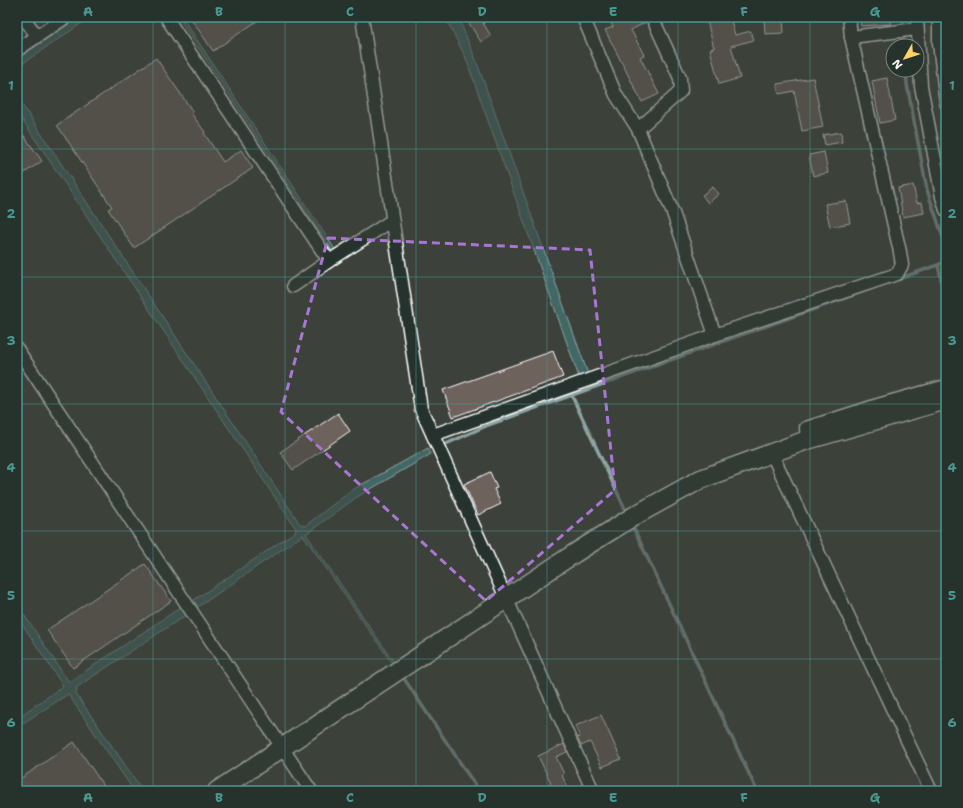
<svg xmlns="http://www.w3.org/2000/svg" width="963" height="808" viewBox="0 0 963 808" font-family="'Shantell Sans',sans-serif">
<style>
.water{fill:#426865;stroke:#8ea4a3}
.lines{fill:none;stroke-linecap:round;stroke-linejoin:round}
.stream{stroke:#8ea4a3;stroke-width:3.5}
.building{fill:#6e625b;stroke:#fff}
.street-casing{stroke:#fff;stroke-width:15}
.secondary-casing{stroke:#fff;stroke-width:21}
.street{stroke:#26332d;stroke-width:12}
.secondary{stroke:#26332d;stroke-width:18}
.marked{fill:none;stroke:#a976d5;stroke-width:3;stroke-dasharray:8 5;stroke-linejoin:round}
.grid{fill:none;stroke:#4b9892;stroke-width:1;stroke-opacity:0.55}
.neatline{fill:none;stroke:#4b9892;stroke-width:1.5}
.grid-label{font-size:13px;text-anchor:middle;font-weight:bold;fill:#4b9892}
</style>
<rect width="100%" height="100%" fill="#3c413b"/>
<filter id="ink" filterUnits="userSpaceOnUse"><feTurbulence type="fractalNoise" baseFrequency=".025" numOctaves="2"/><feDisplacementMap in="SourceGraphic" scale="8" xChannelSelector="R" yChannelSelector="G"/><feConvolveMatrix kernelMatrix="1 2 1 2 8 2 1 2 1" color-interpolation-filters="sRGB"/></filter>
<g filter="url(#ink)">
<g class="water">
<path d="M79,17H91L17,67V59Z"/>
<path d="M178,17H182L336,251L333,252Z"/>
<path d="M445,17H458L476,60L588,374L579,377L465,56Z"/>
<path d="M17,97L300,524L305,526L352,490L428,448L431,454L357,497L306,534L396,665L394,666L303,535L198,607L194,600L295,532L296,529L17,112Z"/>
<path d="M17,604L69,682L181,607L186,615L77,687L76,694L143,791H134L68,694L17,727V718L63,686L17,616Z"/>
</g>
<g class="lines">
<g class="stream">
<path d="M903,17L904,46"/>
<path d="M906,70L907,84L927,190L946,246"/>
<path d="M946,261L938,265L946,302"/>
<path d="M898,279L938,265"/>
<path d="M572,396L626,511"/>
<path d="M446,444L488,425L873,288"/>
<path d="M634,529L757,791"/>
<path d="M403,677L479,791"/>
</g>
</g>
<g class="building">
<path d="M190,17H263L213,51Z"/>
<path d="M472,17H493L483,23L491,36L481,42L467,20Z"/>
<path d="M608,17H645L646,22L631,30L644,55L640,57L659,94L642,102L605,30L613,27Z"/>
<path d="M706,17H730L735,35L751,31L754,40L731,46L740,78L719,84L710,49L714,48Z"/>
<path d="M764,17H783L784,33L765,34Z"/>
<path d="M860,17H890L891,24L861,26Z"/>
<path d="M156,58L193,112L191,113L205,132L204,133L223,162L241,150L253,168L134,248L108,209L112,207L57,125Z"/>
<path d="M813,78L823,127L802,131L794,91L779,94L777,84Z"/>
<path d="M887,78L895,120L880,123L872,81Z"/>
<path d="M17,126L42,161L17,178Z"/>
<path d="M841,132L842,142L825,145L823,135Z"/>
<path d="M824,152L828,173L813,176L809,155Z"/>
<path d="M913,185L917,203L922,202L924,213L903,217L898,188Z"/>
<path d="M713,187L719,194L708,203L702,195Z"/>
<path d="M846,201L850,223L830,227L825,204Z"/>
<path d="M553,351L563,377L453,417L443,390Z"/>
<path d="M338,413L350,431L293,470L280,452Z"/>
<path d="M490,472L497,488L494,489L501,504L478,515L464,484Z"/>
<path d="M145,564L171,601L73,668L47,630Z"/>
<path d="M601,715L621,759L602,767L590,742L581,746L577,738L580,737L575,726Z"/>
<path d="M74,742L107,791H17V781Z"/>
<path d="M564,744L567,752L556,757L564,774L562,775L569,791H533L551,783L538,756Z"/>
</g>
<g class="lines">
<g class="street-casing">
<g id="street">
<path d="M23,17L37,36"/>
<path d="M166,17L329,261L391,221"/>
<path d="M362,17L421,409L593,791"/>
<path d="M583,17L616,95L638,129L673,213L715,335"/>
<path d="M917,17L921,86L942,197L946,210"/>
<path d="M939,17V43L946,103"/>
<path d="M851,37L917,29"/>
<path d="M17,50L66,17"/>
<path d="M638,129L681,91L680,78L652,17"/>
<path d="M293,286L329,261"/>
<path d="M17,349L311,791"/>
<path d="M433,435L715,335L897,274L902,265L900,252L851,37L849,17"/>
<path d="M807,440L806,428L881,404L946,386"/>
<path d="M771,452L931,791"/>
</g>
</g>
<g class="secondary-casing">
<path id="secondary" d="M217,791L575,553L634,516L701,479L807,440L946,400"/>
</g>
<use href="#street" class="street"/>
<use href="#secondary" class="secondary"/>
</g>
</g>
<path d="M0 0H963V808H0ZM328,238L590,250L615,490L486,601L281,412Z" fill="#3c413b" fill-opacity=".55" fill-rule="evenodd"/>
<path class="marked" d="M328,238L590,250L615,490L486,601L281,412Z"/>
<path class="grid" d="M153,17V791M285,17V791M416,17V791M547,17V791M678,17V791M810,17V791M17,149H946M17,277H946M17,404H946M17,531H946M17,659H946"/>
<rect width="963" height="808" fill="none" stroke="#26332d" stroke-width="44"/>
<g transform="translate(905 58) rotate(231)"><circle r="19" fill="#26332d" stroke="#7d8581"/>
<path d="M0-3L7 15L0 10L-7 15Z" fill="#ffd166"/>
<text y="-6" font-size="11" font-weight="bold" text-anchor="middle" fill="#ffffff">N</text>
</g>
<rect x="22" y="22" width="919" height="764" class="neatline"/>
<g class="grid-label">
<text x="88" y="16">A</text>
<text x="219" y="16">B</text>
<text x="350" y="16">C</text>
<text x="482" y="16">D</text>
<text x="613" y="16">E</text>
<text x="744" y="16">F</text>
<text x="875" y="16">G</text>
<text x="11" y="90">1</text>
<text x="952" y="90">1</text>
<text x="11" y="218">2</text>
<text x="952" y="218">2</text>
<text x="11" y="345">3</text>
<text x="952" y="345">3</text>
<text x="11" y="472">4</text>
<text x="952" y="472">4</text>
<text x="11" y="600">5</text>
<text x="952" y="600">5</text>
<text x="11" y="727">6</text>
<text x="952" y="727">6</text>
<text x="88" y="802">A</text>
<text x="219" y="802">B</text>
<text x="350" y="802">C</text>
<text x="482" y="802">D</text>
<text x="613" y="802">E</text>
<text x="744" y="802">F</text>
<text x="875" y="802">G</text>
</g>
</svg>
